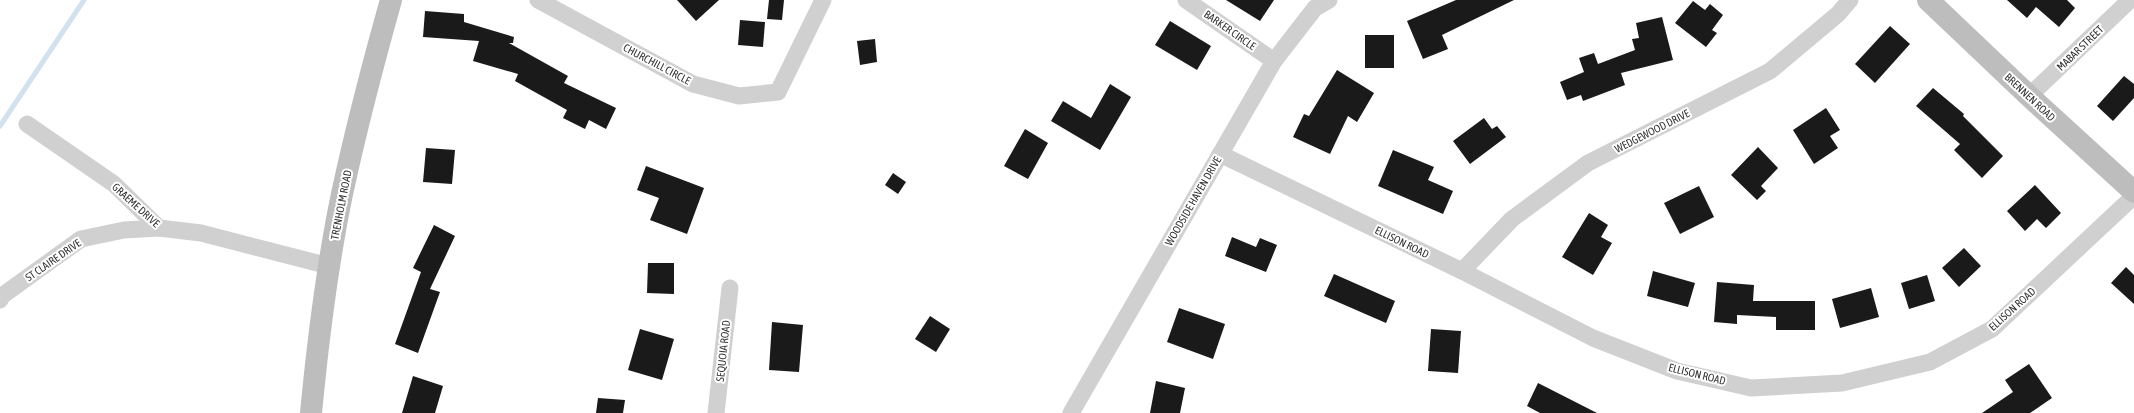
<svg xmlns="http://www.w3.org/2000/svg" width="2134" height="413" viewBox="0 0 2134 413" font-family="'Asap Condensed',sans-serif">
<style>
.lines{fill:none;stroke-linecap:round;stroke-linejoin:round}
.stream{stroke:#cfe2ee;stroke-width:5}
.building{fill:#1a1a1a}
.street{stroke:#d0d0d0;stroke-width:17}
.secondary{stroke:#bdbdbd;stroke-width:22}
.labels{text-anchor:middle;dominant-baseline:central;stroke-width:4;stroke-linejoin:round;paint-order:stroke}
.street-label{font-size:11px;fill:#333;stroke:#fff}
</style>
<rect width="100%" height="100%" fill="#fff"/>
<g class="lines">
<path class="stream" d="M0,126L84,0"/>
</g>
<g class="building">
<path d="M677,0H719L696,21Z"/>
<path d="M769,0H784L782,20L767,19Z"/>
<path d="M1226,0H1274L1260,21Z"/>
<path d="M1456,0H1514L1442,35L1448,49L1423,59L1407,21Z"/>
<path d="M2007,0H2067L2075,8L2059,27L2036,7L2027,18Z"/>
<path d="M1693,1L1705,10L1710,4L1723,15L1712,30L1717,33L1706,47L1675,23Z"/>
<path d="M425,11L464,14V22L514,37L513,43H509L568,76L564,83L616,108L606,129L589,120L585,129L563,118L567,110L515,81L518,74L473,61L479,41L423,37Z"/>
<path d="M1662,17L1673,60L1621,73L1625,85L1583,101L1581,95L1567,100L1560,82L1584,72L1579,58L1594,53L1598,64L1635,50L1632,39L1639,38L1636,23Z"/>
<path d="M740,20L765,22L763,47L738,45Z"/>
<path d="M1170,21L1211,46L1197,70L1155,45Z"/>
<path d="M1890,26L1910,44L1875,83L1855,64Z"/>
<rect x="1365" y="35" width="29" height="33"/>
<path d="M875,39L877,62L860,65L857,41Z"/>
<path d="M1337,70L1374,93L1357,122L1348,116L1330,154L1293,137L1304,114L1309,116Z"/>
<path d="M2124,76L2134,84V98L2113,121L2097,106Z"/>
<path d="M1110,84L1131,97L1100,150L1051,121L1063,101L1091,118Z"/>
<path d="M1933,88L1964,114L1963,116L2003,156L1982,178L1954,150L1960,144L1916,106Z"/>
<path d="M1826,108L1840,130L1830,136L1838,148L1814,164L1793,130Z"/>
<path d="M1484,118L1492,129L1497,126L1506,137L1470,164L1453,141Z"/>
<path d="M1025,129L1048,143L1028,179L1004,166Z"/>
<path d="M1758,147L1778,168L1761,186L1766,191L1757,200L1731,175Z"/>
<path d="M426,148L455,150L452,184L423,182Z"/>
<path d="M1393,150L1434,167L1428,180L1453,191L1443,214L1378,186Z"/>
<path d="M646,166L704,188L687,234L650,220L659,198L637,190Z"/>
<path d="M893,173L906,182L898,194L885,185Z"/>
<path d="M2035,185L2061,213L2046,228L2037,219L2025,231L2007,211Z"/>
<path d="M1699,186L1714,217L1680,234L1664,203Z"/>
<path d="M1589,213L1608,225L1601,237L1612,243L1593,275L1562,257Z"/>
<path d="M434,225L455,236L430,289L440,292L418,353L395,344L421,272L413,268Z"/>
<path d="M1232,237L1256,247L1260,238L1277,245L1266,272L1225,256Z"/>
<path d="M1964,248L1981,266L1959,287L1942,268Z"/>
<path d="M648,263H674V294L647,293Z"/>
<path d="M2126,267L2134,275V304L2111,283Z"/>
<path d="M1653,271L1695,283L1688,307L1647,296Z"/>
<path d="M1334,274L1395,301L1386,323L1324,296Z"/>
<path d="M1927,275L1935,301L1909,309L1901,283Z"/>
<path d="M1717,282L1754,285L1753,301H1815V330H1776V317L1737,315V324L1714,322Z"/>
<path d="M1871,288L1879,317L1840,328L1832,299Z"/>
<path d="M1179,308L1225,324L1213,359L1167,342Z"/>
<path d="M930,316L950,329L936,352L915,339Z"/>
<path d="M772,322L803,325L799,372L769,370Z"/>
<path d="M640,329L674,339L662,380L628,370Z"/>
<path d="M1431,329L1461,331L1458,373L1428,371Z"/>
<path d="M2029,364L2052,398L2030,413H1982L2013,392L2005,380Z"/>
<path d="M413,376L443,386L435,413H402Z"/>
<path d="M1156,381L1185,388L1180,413H1150Z"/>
<path d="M1538,383L1597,413H1540L1527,406Z"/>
<path d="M598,398L625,400L623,413H596Z"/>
</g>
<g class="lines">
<g class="street">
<path d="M538,0L693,84L739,96L778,92L823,0"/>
<path d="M1186,0L1274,61"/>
<path d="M2029,96L2130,0"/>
<path d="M27,124L114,184L159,228L201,233L329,266"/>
<path d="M1220,154L1462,271L1593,338L1677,371L1751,388L1842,383L1930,362L1992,329L2134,196"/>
<path d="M1462,271L1512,219L1588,163L1770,71L1838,14L1850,0"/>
<path d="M0,300L3,295L81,239L124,230L159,228"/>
<path d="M716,413L730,288"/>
<path d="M1071,413L1274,61L1315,8L1329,0"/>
</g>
<g class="secondary">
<path d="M1928,0L2029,96L2134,192"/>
<path d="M311,413C318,340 327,266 342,194C356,129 373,64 391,0"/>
</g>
</g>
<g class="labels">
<g class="street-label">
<text transform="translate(1230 30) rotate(35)">BARKER CIRCLE</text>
<text transform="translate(2080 48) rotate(-44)">MABAR STREET</text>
<text transform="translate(657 64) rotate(28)">CHURCHILL CIRCLE</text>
<text transform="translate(2030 97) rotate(43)">BRENNEN ROAD</text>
<text transform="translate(1652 131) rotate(-27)">WEDGEWOOD DRIVE</text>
<text transform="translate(1193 201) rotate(-60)">WOODSIDE HAVEN DRIVE</text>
<text transform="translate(136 205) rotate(42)">GRAEME DRIVE</text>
<text transform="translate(341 205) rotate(-79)">TRENHOLM ROAD</text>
<text transform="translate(1402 242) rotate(26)">ELLISON ROAD</text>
<text transform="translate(53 260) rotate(-35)">ST CLAIRE DRIVE</text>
<text transform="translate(2012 309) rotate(-42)">ELLISON ROAD</text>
<text transform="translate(723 351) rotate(-84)">SEQUOIA ROAD</text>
<text transform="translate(1697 374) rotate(14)">ELLISON ROAD</text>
</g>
</g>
</svg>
